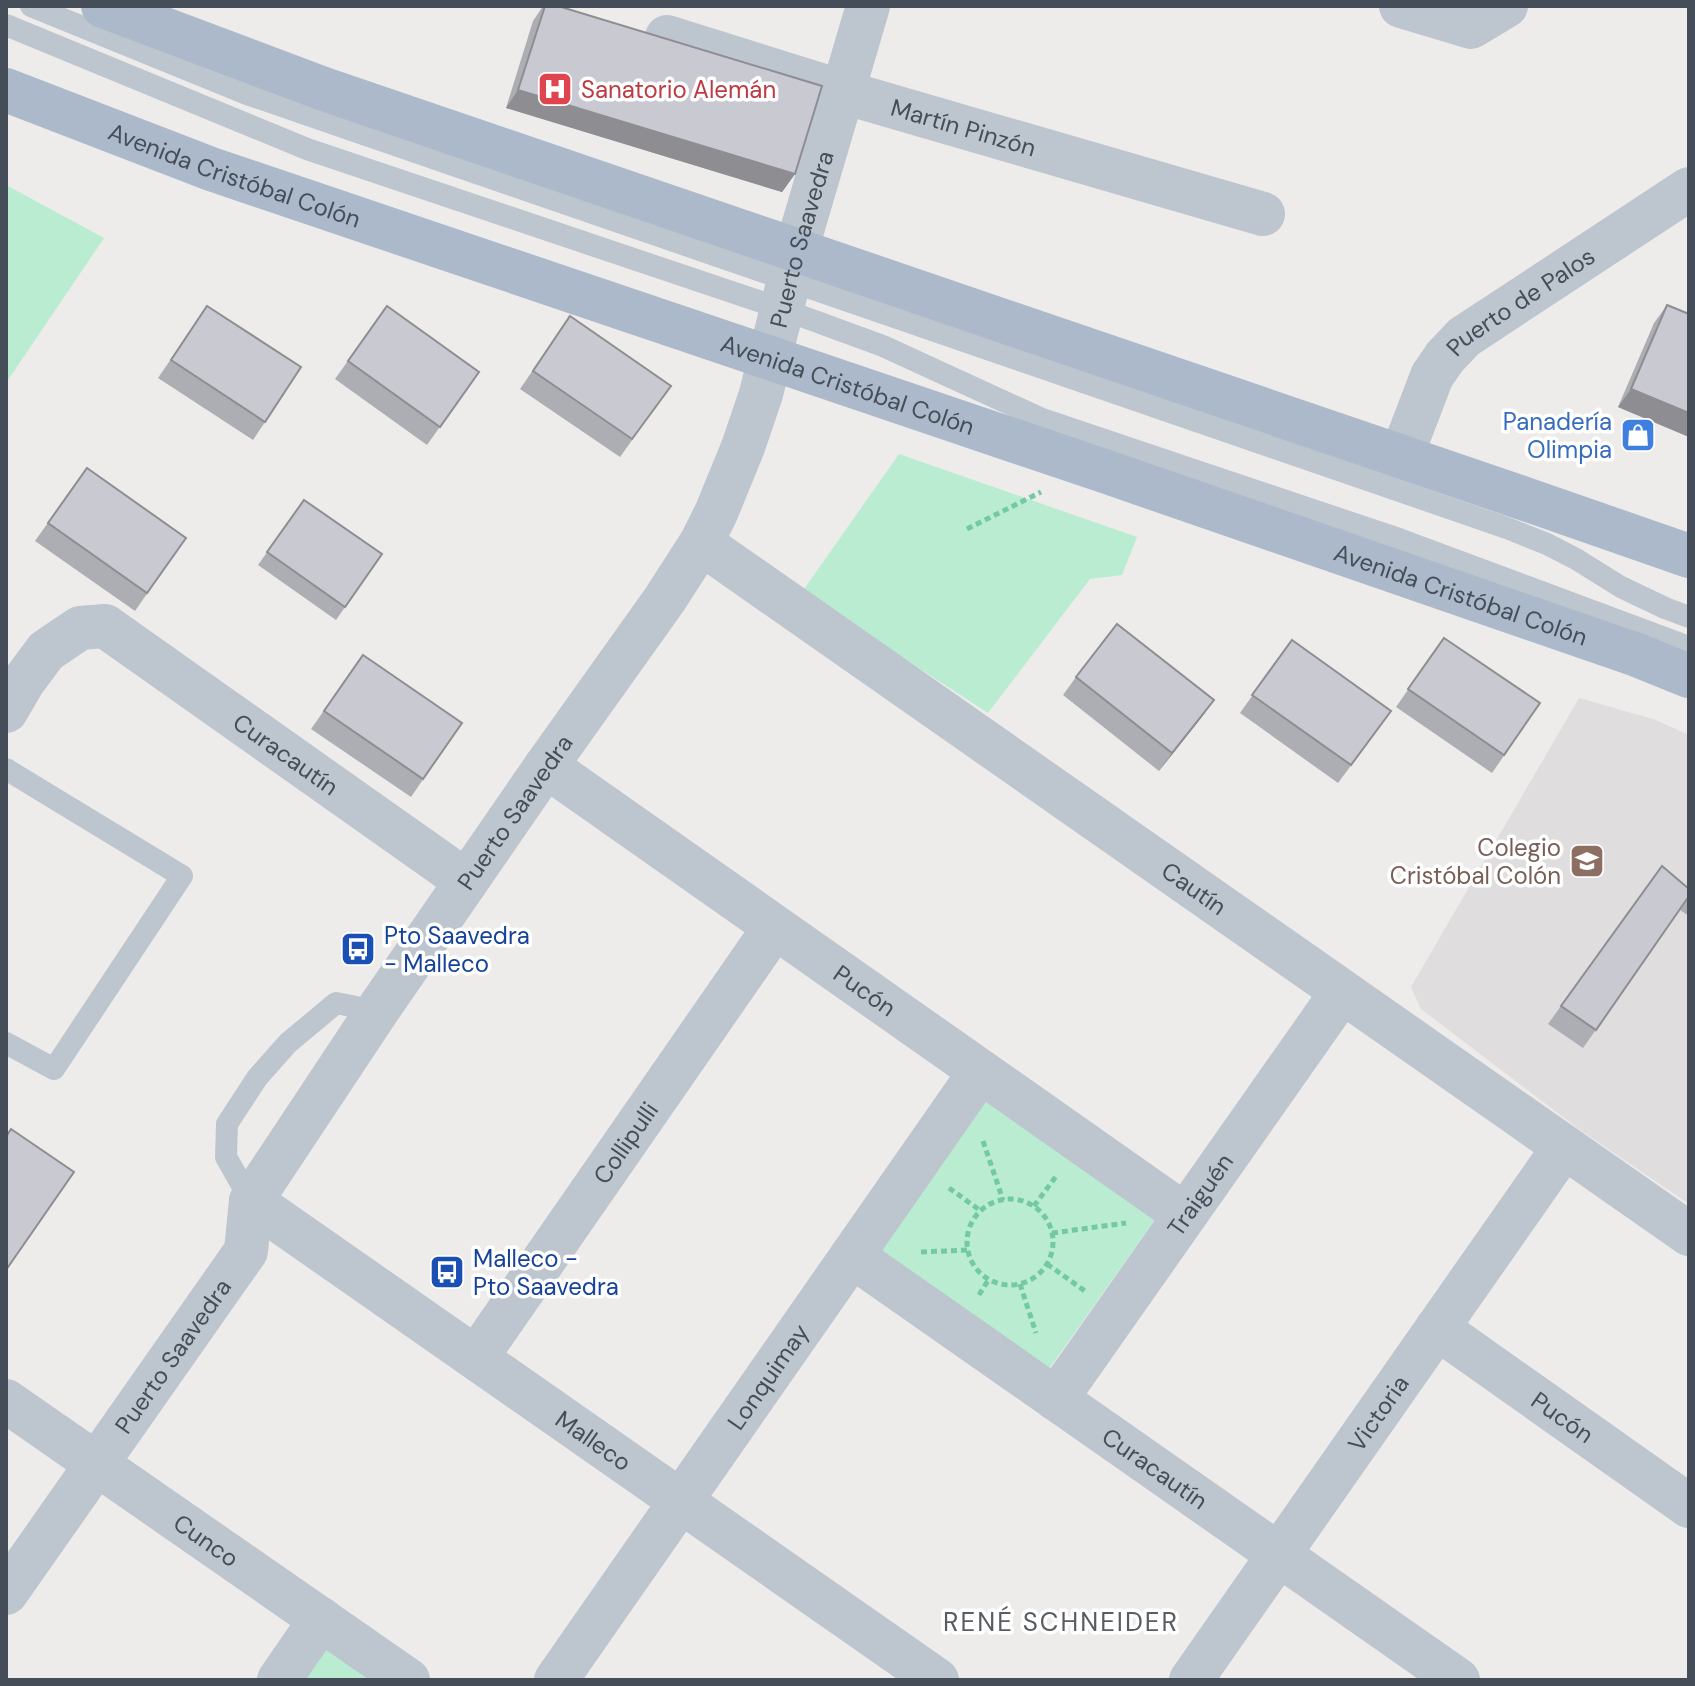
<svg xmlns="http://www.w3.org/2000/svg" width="1695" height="1686" viewBox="0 0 1695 1686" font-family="'DM Sans',sans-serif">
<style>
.education{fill:#dfdddd}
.green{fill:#b9ecd0}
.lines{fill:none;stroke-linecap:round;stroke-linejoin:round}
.path{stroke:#73c9a4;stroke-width:5;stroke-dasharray:6 4;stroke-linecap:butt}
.lane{stroke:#bdc5ce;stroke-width:22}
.street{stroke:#bdc5ce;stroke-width:44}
.primary{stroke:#abb9cb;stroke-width:44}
.wall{fill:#adaeb4}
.shaded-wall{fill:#8d8d92}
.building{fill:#c9cad1;stroke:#8d8d92;stroke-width:2}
.labels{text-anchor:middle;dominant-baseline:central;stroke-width:7;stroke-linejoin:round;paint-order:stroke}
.health-label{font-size:24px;fill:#be3a42;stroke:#fff;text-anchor:start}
.street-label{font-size:24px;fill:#454e58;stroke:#fff}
.shop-label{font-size:24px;fill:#366cbe;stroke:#fff;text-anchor:end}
.education-label{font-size:24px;fill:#785e54;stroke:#fff;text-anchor:end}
.transit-label{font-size:24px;fill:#164399;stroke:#fff;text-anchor:start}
.neighbourhood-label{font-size:26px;letter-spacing:2px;fill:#595c60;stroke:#fff}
</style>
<rect width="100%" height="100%" fill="#eeeceb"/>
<path class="education" d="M1579,698L1656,720L1689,735V1204L1580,1130L1421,1009L1411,987Z"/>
<g class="green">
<path d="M6,185L104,238L6,383Z"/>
<path d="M899,454L1137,537L1122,575L1090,579L988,713L802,592Z"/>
<path d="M990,1094L1159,1214L1046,1373L877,1253Z"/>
<path d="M331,1634L398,1680H299Z"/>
</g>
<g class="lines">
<g class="path">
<path d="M967,529L1041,492"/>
<path d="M983,1141L1003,1200"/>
<path d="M949,1188L981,1211"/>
<circle cx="1010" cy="1242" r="43"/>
<path d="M1034,1206L1057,1175"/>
<path d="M1052,1233L1126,1223"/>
<path d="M921,1252L968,1250"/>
<path d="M1047,1264L1085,1291"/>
<path d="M1020,1284L1036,1333"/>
<path d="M979,1295L989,1279"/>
</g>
<g class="lane">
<path d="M31,6L247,94L1507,528L1547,544L1576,559L1621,587L1665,608L1689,617"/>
<path d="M6,25L307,149L782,309L883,346L1042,419L1399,539L1689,647"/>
<path d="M6,769L182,876L54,1069L6,1043"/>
<path d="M251,1201L226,1157L227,1124L257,1078L288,1043L336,1003L377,1011"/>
</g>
<g class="street">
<path d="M1401,6L1471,27L1506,6"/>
<path id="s1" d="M667,37L843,92L1263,214"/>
<path id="s2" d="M1401,457L1432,376L1445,357L1464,337L1689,189"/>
<path id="s3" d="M701,543L1689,1234"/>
<path id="s4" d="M6,711L23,682L46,651L80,628L105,626L466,881"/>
<path id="s5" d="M546,766L1185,1215"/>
<path id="s6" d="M251,1201L937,1680"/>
<path id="s7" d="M852,1256L1458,1680"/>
<path id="s8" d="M1437,1328L1689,1506"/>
<path id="s9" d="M476,1358L774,928"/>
<path id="s10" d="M1056,1399L1342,992"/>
<path id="s11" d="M6,1401L408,1680"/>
<path id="s12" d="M6,1593L246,1251L251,1201L377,1011L546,766L665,599L701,543L716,513L743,447L761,394L796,251L868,6"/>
<path d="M279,1680L321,1619"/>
<path id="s13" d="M556,1680L980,1072"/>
<path id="s14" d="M1191,1680L1564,1147"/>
</g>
<g class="primary">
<path d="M103,6L324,89L1531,501L1689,556"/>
<path id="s15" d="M6,90L211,169L1107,472L1637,655L1689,676"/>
</g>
</g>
<g class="wall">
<path d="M543,6H558L795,174L782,192L506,108L533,21Z"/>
<path d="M1667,305L1689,314V437L1618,407L1654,323Z"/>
<path d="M207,306L265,422L253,440L158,378Z"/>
<path d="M387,306L479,372L427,445L335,379Z"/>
<path d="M570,316L671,386L620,457L520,389Z"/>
<path d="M87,468L186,538L135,611L35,541Z"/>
<path d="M304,500L382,554L336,620L258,565Z"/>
<path d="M1444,638L1540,703L1492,773L1396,707Z"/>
<path d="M1292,640L1378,729L1338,783L1240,713Z"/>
<path d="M363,655L462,723L411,797L311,729Z"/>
<path d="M1076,677L1214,700L1201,718L1159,771L1063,695Z"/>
<path d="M1662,866L1689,889V916L1680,910L1583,1048L1548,1024Z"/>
</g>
<g class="shaded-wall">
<path d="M518,90L795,174L782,192L506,108Z"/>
<path d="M1631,389L1689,413V437L1618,407Z"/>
<path d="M1214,700L1201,718L1159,771L1172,753Z"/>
</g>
<g class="building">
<path d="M545,6H558L822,86L795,174L518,90Z"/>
<path d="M1667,305L1689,314V413L1631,389Z"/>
<path d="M207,306L301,367L265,422L171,360Z"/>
<path d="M387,306L479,372L440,427L348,361Z"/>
<path d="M570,316L671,386L632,439L533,371Z"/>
<path d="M87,468L186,538L147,593L48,523Z"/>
<path d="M304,500L382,554L345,607L267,552Z"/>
<path d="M1117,624L1214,700L1172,753L1076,677Z"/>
<path d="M1444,638L1540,703L1504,755L1408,689Z"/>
<path d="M1292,640L1391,711L1351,765L1252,695Z"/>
<path d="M363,655L462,723L423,779L324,711Z"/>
<path d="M1662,866L1689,889V896L1596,1030L1561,1006Z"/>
<path d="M11,1129L74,1172L6,1270V1137Z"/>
</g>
<defs>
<g id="hospital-square" transform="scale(1.8)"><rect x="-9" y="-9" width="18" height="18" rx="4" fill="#e0444e" stroke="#fff"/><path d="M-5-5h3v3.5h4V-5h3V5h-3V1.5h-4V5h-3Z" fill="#fff"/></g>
<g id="shop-square" transform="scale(1.8)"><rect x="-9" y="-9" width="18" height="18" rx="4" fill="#3f7fe0" stroke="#fff"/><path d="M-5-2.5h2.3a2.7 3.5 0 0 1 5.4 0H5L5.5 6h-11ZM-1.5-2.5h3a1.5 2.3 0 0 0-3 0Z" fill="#fff"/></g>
<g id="school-square" transform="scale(1.8)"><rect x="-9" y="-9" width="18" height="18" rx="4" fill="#8d6e63" stroke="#fff"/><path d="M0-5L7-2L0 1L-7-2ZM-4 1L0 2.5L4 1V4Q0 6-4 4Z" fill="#fff"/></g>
<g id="bus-square" transform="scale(1.8)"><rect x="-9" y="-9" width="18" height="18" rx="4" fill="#1a4fb4" stroke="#fff"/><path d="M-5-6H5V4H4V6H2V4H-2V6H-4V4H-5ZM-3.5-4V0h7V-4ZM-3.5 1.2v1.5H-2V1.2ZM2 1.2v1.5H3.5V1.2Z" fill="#fff"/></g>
</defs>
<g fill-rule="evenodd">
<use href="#hospital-square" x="555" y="89"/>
<use href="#shop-square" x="1638" y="435"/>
<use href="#school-square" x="1587" y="861"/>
<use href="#bus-square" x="358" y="949"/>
<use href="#bus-square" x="447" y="1272"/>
</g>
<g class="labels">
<g class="health-label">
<text x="581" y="89">Sanatorio Alemán</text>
</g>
<g class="street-label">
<text stroke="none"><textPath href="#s1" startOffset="310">Martín Pinzón</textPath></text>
<text stroke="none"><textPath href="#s15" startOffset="244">Avenida Cristóbal Colón</textPath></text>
<text stroke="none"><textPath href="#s12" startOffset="1586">Puerto Saavedra</textPath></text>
<text stroke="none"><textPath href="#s2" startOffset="204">Puerto de Palos</textPath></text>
<text stroke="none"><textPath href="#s15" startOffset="892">Avenida Cristóbal Colón</textPath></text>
<text stroke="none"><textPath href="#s15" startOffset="1540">Avenida Cristóbal Colón</textPath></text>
<text stroke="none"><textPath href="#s4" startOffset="360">Curacautín</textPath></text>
<text stroke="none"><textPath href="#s12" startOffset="938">Puerto Saavedra</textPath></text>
<text stroke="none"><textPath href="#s3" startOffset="602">Cautín</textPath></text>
<text stroke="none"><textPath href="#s5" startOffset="390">Pucón</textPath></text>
<text stroke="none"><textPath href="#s9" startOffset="262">Collipulli</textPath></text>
<text stroke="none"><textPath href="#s10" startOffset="250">Traiguén</textPath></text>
<text stroke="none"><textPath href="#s12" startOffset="290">Puerto Saavedra</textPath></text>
<text stroke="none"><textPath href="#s13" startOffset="370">Lonquimay</textPath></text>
<text stroke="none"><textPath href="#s14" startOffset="326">Victoria</textPath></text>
<text stroke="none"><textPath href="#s8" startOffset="154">Pucón</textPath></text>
<text stroke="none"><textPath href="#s6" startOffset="418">Malleco</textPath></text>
<text stroke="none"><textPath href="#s7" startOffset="370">Curacautín</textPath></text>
<text stroke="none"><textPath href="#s11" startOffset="244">Cunco</textPath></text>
</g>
<g class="shop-label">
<text x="1612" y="421">Panadería<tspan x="1612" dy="28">Olimpia</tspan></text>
</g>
<g class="education-label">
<text x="1561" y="847">Colegio<tspan x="1561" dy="28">Cristóbal Colón</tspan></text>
</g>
<g class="transit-label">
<text x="384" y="935">Pto Saavedra<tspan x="384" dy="28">- Malleco</tspan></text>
<text x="473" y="1258">Malleco -<tspan x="473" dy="28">Pto Saavedra</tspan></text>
</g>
<g class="neighbourhood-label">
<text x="1061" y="1622">RENÉ SCHNEIDER</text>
</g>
</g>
<rect width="1695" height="1686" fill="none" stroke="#454e58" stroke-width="16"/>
</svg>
